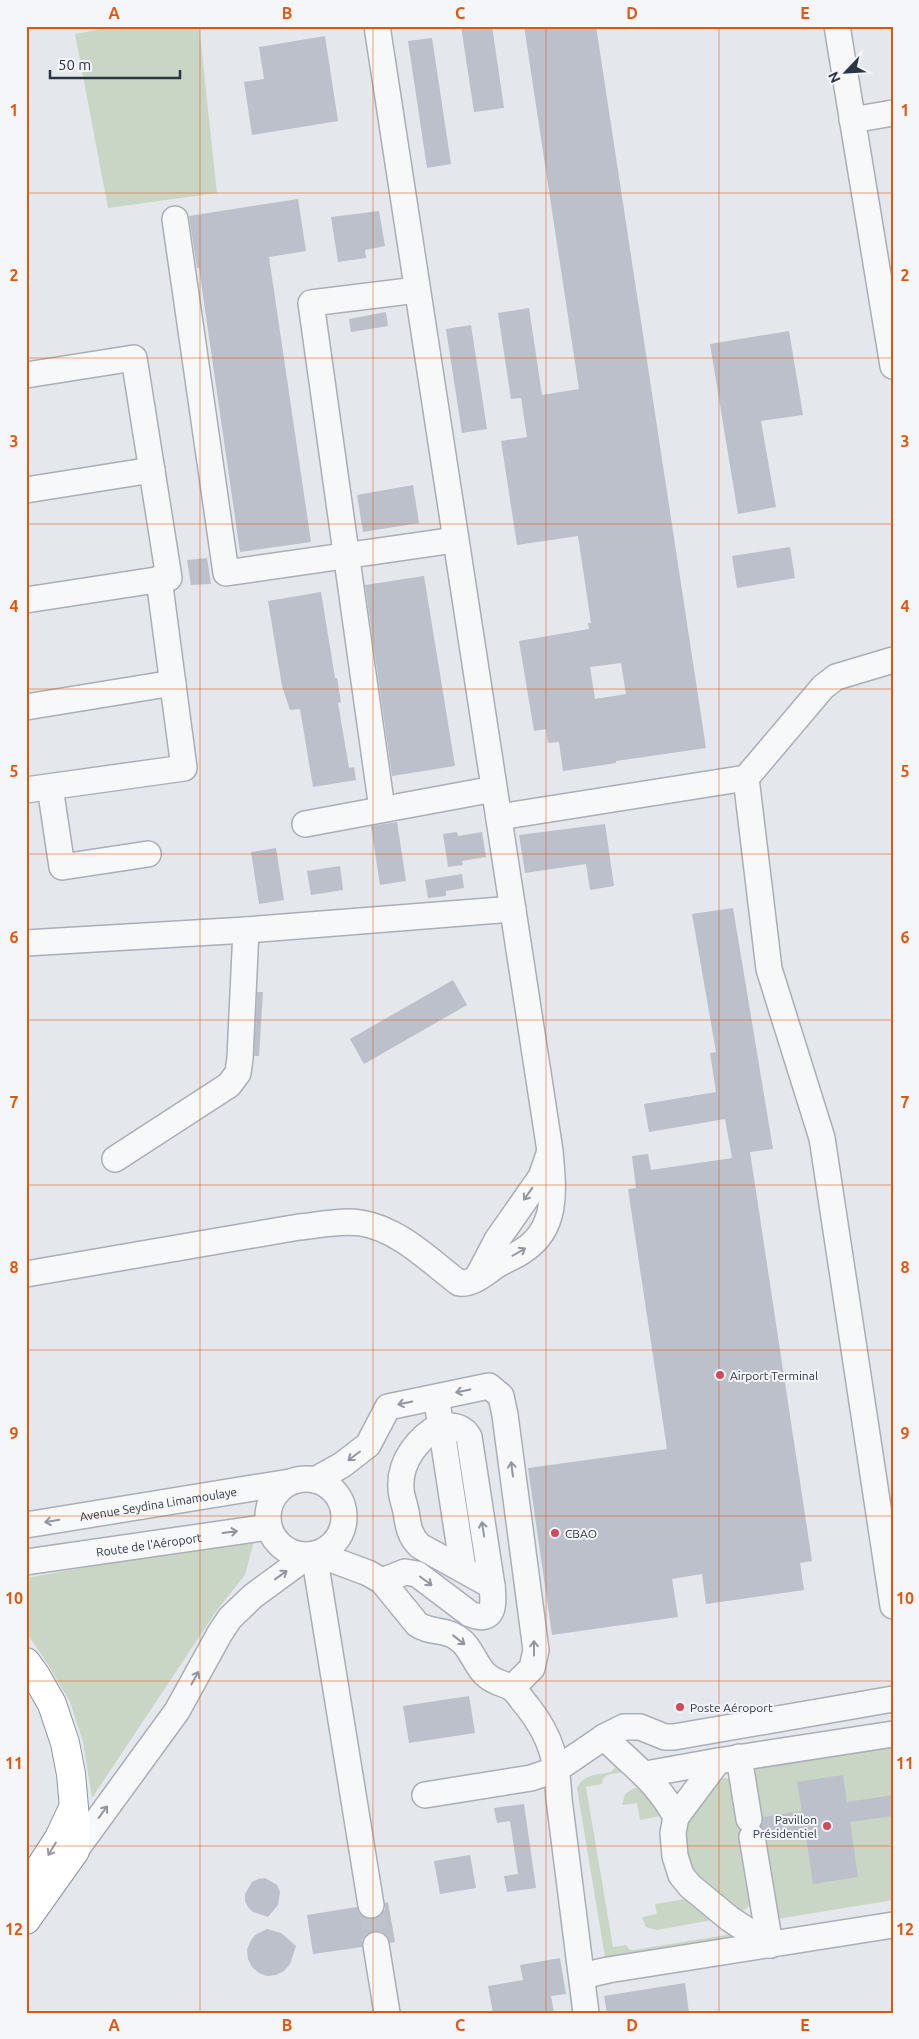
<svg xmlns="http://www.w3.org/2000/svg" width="919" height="2039" viewBox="0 0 919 2039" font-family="Ubuntu,sans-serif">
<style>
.green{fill:#c9d6c5}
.building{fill:#bbc0ca;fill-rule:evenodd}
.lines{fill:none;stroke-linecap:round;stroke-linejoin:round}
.minor-tunnel{stroke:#bfc3cb;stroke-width:25;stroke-dasharray:25 12;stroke-linecap:butt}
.minor-casing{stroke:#a9aeb7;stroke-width:28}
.highway-casing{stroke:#8b94a3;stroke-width:30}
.minor{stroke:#f7f8fa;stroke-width:25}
.highway{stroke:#fff;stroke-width:28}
.oneway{stroke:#9196a0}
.oneway2{stroke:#959aa2}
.grid{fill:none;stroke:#df570f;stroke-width:1;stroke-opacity:0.55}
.poi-dot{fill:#d1495b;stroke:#f4f6f9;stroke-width:2}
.labels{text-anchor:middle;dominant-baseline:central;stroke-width:4;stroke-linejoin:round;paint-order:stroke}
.poi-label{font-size:12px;fill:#2b3445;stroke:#f4f6f9;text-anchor:start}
.street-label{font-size:12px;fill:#2b3445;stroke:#f4f6f9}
.neatline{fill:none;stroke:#df570f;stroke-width:2}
.grid-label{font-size:16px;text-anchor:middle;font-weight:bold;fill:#df570f}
</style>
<rect width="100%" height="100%" fill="#e4e7ec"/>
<g class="green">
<path d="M118,26H199L217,193L108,208L75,34Z"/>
<path d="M255,1537L245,1575L217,1610L92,1798L83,1742L70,1702L47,1663L26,1632V1578Z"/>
<path d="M893,1743V1900L777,1919L752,1765Z"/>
<path d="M618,1764L624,1770L623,1772L607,1775L603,1779L602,1784L586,1787L613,1947L626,1945L630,1950H634L732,1934L739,1937L606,1963L577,1788C583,1774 597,1775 611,1772Z"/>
<path d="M720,1778H727L736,1787L753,1896L750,1905L745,1910L733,1908L692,1876L684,1849L686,1822Z"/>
<path d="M634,1788H640L658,1810L660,1816L640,1820L637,1803L622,1805L625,1794Z"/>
<path d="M686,1899L713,1918L712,1920L657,1930L646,1927L642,1917L657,1914L655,1904Z"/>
</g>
<g class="building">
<path d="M461,26H492L504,108L474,112Z"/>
<path d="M524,26H596L706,748L616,761V763L563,771L559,742L548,743L546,729L534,731L519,641L589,629L588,623H591L578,536L517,545L501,441L527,437L521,398L511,399L498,313L529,308L542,395L579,389ZM621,663L626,694L595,699L590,667Z"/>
<path d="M325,36L338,121L252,135L244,82L264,79L259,47Z"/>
<path d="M432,38L451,164L427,168L408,41Z"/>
<path d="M298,199L306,251L269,257L311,542L240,552L199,268H197L189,216Z"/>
<path d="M379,211L385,246L365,250L366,258L338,262L331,217Z"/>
<path d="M386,312L388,326L351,332L349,319Z"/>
<path d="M471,325L487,429L462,433L446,329Z"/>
<path d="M789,331L803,415L761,421L776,507L738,514L710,344Z"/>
<path d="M413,485L419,523L363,532L357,495Z"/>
<path d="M790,547L795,578L737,588L732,556Z"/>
<path d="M207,558L211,584L191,585L187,560Z"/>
<path d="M424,576L455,766L392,776L365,585Z"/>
<path d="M321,592L335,678H337L341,702L338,703L349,768L354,767L356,780L313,787L300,709L290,710L282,686L268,601Z"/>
<path d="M397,822L406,881L380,885L371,826Z"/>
<path d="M605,824L614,886L590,890L586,864L525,873L519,835Z"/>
<path d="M457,832L458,836L482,832L486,857L462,861L463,865L448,867L443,834Z"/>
<path d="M276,848L284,900L259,904L251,852Z"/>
<path d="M340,866L343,890L311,895L307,871Z"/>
<path d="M462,874L464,888L446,891V896L428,898L425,880Z"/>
<path d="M733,908L773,1149L750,1152L812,1561L800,1563L804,1590L706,1604L702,1574L672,1579L678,1617L552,1635L528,1468L667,1449L628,1189L636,1188L632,1156L648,1154L651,1170L732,1158L725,1119L649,1132L644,1104L716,1092L710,1053L716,1052L692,914Z"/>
<path d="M453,980L467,1005L364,1064L350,1039Z"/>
<path d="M257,992H263L259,1056H254Z"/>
<path d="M469,1696L475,1733L409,1743L403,1706Z"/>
<path d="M843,1775L847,1802L893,1795V1816L850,1822L858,1877L813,1884L805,1830L766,1835L761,1826L763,1817L802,1811L797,1782Z"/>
<path d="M524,1804L536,1888L507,1892L504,1876L518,1874L510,1821L497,1823L494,1808Z"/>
<path d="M470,1855L476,1888L440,1894L434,1861Z"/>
<path d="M265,1878L277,1885L280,1892L278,1905L268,1917L253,1912L248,1907L245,1901V1894L252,1882L258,1879Z"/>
<path d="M388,1902L395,1942L390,1943L387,1936L382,1932L374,1931L367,1934L362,1940V1947L313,1954L307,1915L357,1907L360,1914L365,1918L373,1919L380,1916L385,1910V1903Z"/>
<path d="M267,1929L281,1933L296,1946L290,1964L284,1971L276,1975L267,1976L259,1973L252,1967L248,1959L247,1950L250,1942L255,1935Z"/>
<path d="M560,1958L566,1994L551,1996L554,2013H493L488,1986L523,1980L520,1965Z"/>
<path d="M685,1983L689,2013H607L604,1996Z"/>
</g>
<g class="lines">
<path class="minor-tunnel" d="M371,1905L376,1945"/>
<g class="minor-casing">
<g id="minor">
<path d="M837,26L893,366"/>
<path d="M852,120L893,113"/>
<path d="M175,219L226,573L455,540"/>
<path d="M26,375L134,358L169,578L26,600"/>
<path d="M26,490L152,470"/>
<path d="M26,707L173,683"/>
<path d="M746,778L769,969L822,1138L893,1606"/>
<path d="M50,787L62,867L148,854"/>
<path d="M26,790L184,768L159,579"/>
<path d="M382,809L311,303L417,290"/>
<path d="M499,817L746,778L823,687L836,677L893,660"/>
<path d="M305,824L494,789"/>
<path d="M26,943L246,930L513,909"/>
<path d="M115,1159L229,1085L238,1073L240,1058L246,930"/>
<path d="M26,1274L299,1227C319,1225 341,1220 361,1223C399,1229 430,1261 459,1283C473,1285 486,1272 497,1265C505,1260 516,1256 524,1250C559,1227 553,1187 550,1151L377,26"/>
<path d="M478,1276L497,1240L541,1177L549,1154"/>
<circle cx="306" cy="1517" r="38"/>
<path d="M315,1480L342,1465L368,1445L388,1407L489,1386L501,1396L505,1415L536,1650L532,1668L512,1688"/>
<path id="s1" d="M26,1525L290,1482"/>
<path d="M314,1554L371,1905"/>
<path d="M317,1554L368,1573L382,1581L417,1624C429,1633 445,1629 456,1637C471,1646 473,1661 484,1673C494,1684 506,1683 513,1689C519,1694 523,1702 528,1707C552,1738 557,1761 559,1799L586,2013"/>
<path id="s2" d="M26,1562L269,1527"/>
<path d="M463,1569L441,1425C419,1437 399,1461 401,1488C401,1495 404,1503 406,1511C408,1525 409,1536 420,1546L492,1586"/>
<path d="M382,1581L405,1572L417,1574L470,1614C495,1624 494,1604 492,1586L469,1437C463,1426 453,1426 441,1425L438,1409"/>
<path d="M604,1737C632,1765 657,1781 676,1817"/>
<path d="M739,1757L749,1819"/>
<path d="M718,1761L676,1817L673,1833L675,1856L681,1875L690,1886L730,1919L770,1945"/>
<path d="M646,1774L718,1761L893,1734"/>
<path d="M425,1795L531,1778L557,1769L604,1737L624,1727H640L665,1737H674L893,1699"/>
<path d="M752,1837L770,1945"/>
<path d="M75,1851L177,1711L220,1633L230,1618L253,1596L309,1555"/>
<path d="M376,1945L387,2013"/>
<path d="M582,1976L608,1970L893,1925"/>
</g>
</g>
<g class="highway-casing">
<g id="highway">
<path d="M26,1662L36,1676L52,1704L65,1743L71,1774L76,1830L75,1851L26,1920"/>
<path d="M28,1886L59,1838L73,1808"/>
</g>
</g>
<use href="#minor" class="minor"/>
<use href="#highway" class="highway"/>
</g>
<defs><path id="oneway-shaft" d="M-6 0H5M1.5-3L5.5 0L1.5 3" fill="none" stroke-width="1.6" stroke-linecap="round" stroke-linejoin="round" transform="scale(1.25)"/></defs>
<g class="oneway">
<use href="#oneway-shaft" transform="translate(528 1194) rotate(125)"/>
<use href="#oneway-shaft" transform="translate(519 1252) rotate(-30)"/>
<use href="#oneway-shaft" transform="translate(463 1391) rotate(169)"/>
<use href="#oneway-shaft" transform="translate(405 1403) rotate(168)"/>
<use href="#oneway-shaft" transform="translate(354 1456) rotate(143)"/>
<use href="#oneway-shaft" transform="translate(512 1469) rotate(-97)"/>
<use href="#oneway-shaft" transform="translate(52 1521) rotate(171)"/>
<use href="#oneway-shaft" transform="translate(483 1529) rotate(-99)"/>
<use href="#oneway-shaft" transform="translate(230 1532) rotate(-7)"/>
<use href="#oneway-shaft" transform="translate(281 1575) rotate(-36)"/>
<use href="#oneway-shaft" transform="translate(426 1581) rotate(37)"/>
<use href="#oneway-shaft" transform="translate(459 1640) rotate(38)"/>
<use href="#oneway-shaft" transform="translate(534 1648) rotate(-90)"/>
<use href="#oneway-shaft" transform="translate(195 1678) rotate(-61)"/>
<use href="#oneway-shaft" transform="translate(103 1812) rotate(-54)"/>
</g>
<use class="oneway2" href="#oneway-shaft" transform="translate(52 1849) rotate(121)"/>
<path class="grid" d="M200,26V2013M373,26V2013M546,26V2013M719,26V2013M26,193H893M26,358H893M26,524H893M26,689H893M26,854H893M26,1020H893M26,1185H893M26,1350H893M26,1516H893M26,1681H893M26,1846H893"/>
<g class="poi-dot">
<circle cx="720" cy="1375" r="5"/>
<circle cx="555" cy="1533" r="5"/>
<circle cx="680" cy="1707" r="5"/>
<circle cx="827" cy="1826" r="5"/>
</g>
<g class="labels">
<g class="poi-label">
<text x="730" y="1375">Airport Terminal</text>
<text x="565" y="1533">CBAO</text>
<text x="690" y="1707">Poste Aéroport</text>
<text x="817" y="1819" text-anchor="end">Pavillon<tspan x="817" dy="14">Présidentiel</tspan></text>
</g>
<g class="street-label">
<text stroke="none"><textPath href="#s1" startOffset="134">Avenue Seydina Limamoulaye</textPath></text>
<text stroke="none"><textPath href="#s2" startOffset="124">Route de l'Aéroport</textPath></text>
</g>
</g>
<rect width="919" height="2039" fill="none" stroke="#f4f6f9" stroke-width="55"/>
<g transform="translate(846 72) rotate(245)" stroke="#f4f6f9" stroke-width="4" paint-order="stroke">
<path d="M0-4L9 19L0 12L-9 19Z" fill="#2b3445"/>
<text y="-8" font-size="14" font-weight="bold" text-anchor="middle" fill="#2b3445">N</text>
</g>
<path d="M50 70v8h130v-8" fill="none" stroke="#2b3445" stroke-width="2.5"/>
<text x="58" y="70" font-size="15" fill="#2b3445" stroke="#f4f6f9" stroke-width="4" paint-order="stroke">50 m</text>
<rect x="28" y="28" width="864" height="1984" class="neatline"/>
<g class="grid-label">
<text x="114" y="19">A</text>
<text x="287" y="19">B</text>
<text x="460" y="19">C</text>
<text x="632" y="19">D</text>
<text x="805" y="19">E</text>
<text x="14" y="116">1</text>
<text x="905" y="116">1</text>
<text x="14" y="281">2</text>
<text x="905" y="281">2</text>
<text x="14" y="447">3</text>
<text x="905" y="447">3</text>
<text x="14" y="612">4</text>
<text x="905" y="612">4</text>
<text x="14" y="777">5</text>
<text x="905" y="777">5</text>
<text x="14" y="943">6</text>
<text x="905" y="943">6</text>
<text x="14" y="1108">7</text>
<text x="905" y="1108">7</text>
<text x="14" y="1273">8</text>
<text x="905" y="1273">8</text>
<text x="14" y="1439">9</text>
<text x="905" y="1439">9</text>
<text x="14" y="1604">10</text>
<text x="905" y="1604">10</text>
<text x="14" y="1769">11</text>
<text x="905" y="1769">11</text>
<text x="14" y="1935">12</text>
<text x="905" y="1935">12</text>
<text x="114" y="2031">A</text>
<text x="287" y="2031">B</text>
<text x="460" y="2031">C</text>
<text x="632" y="2031">D</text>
<text x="805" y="2031">E</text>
</g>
</svg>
